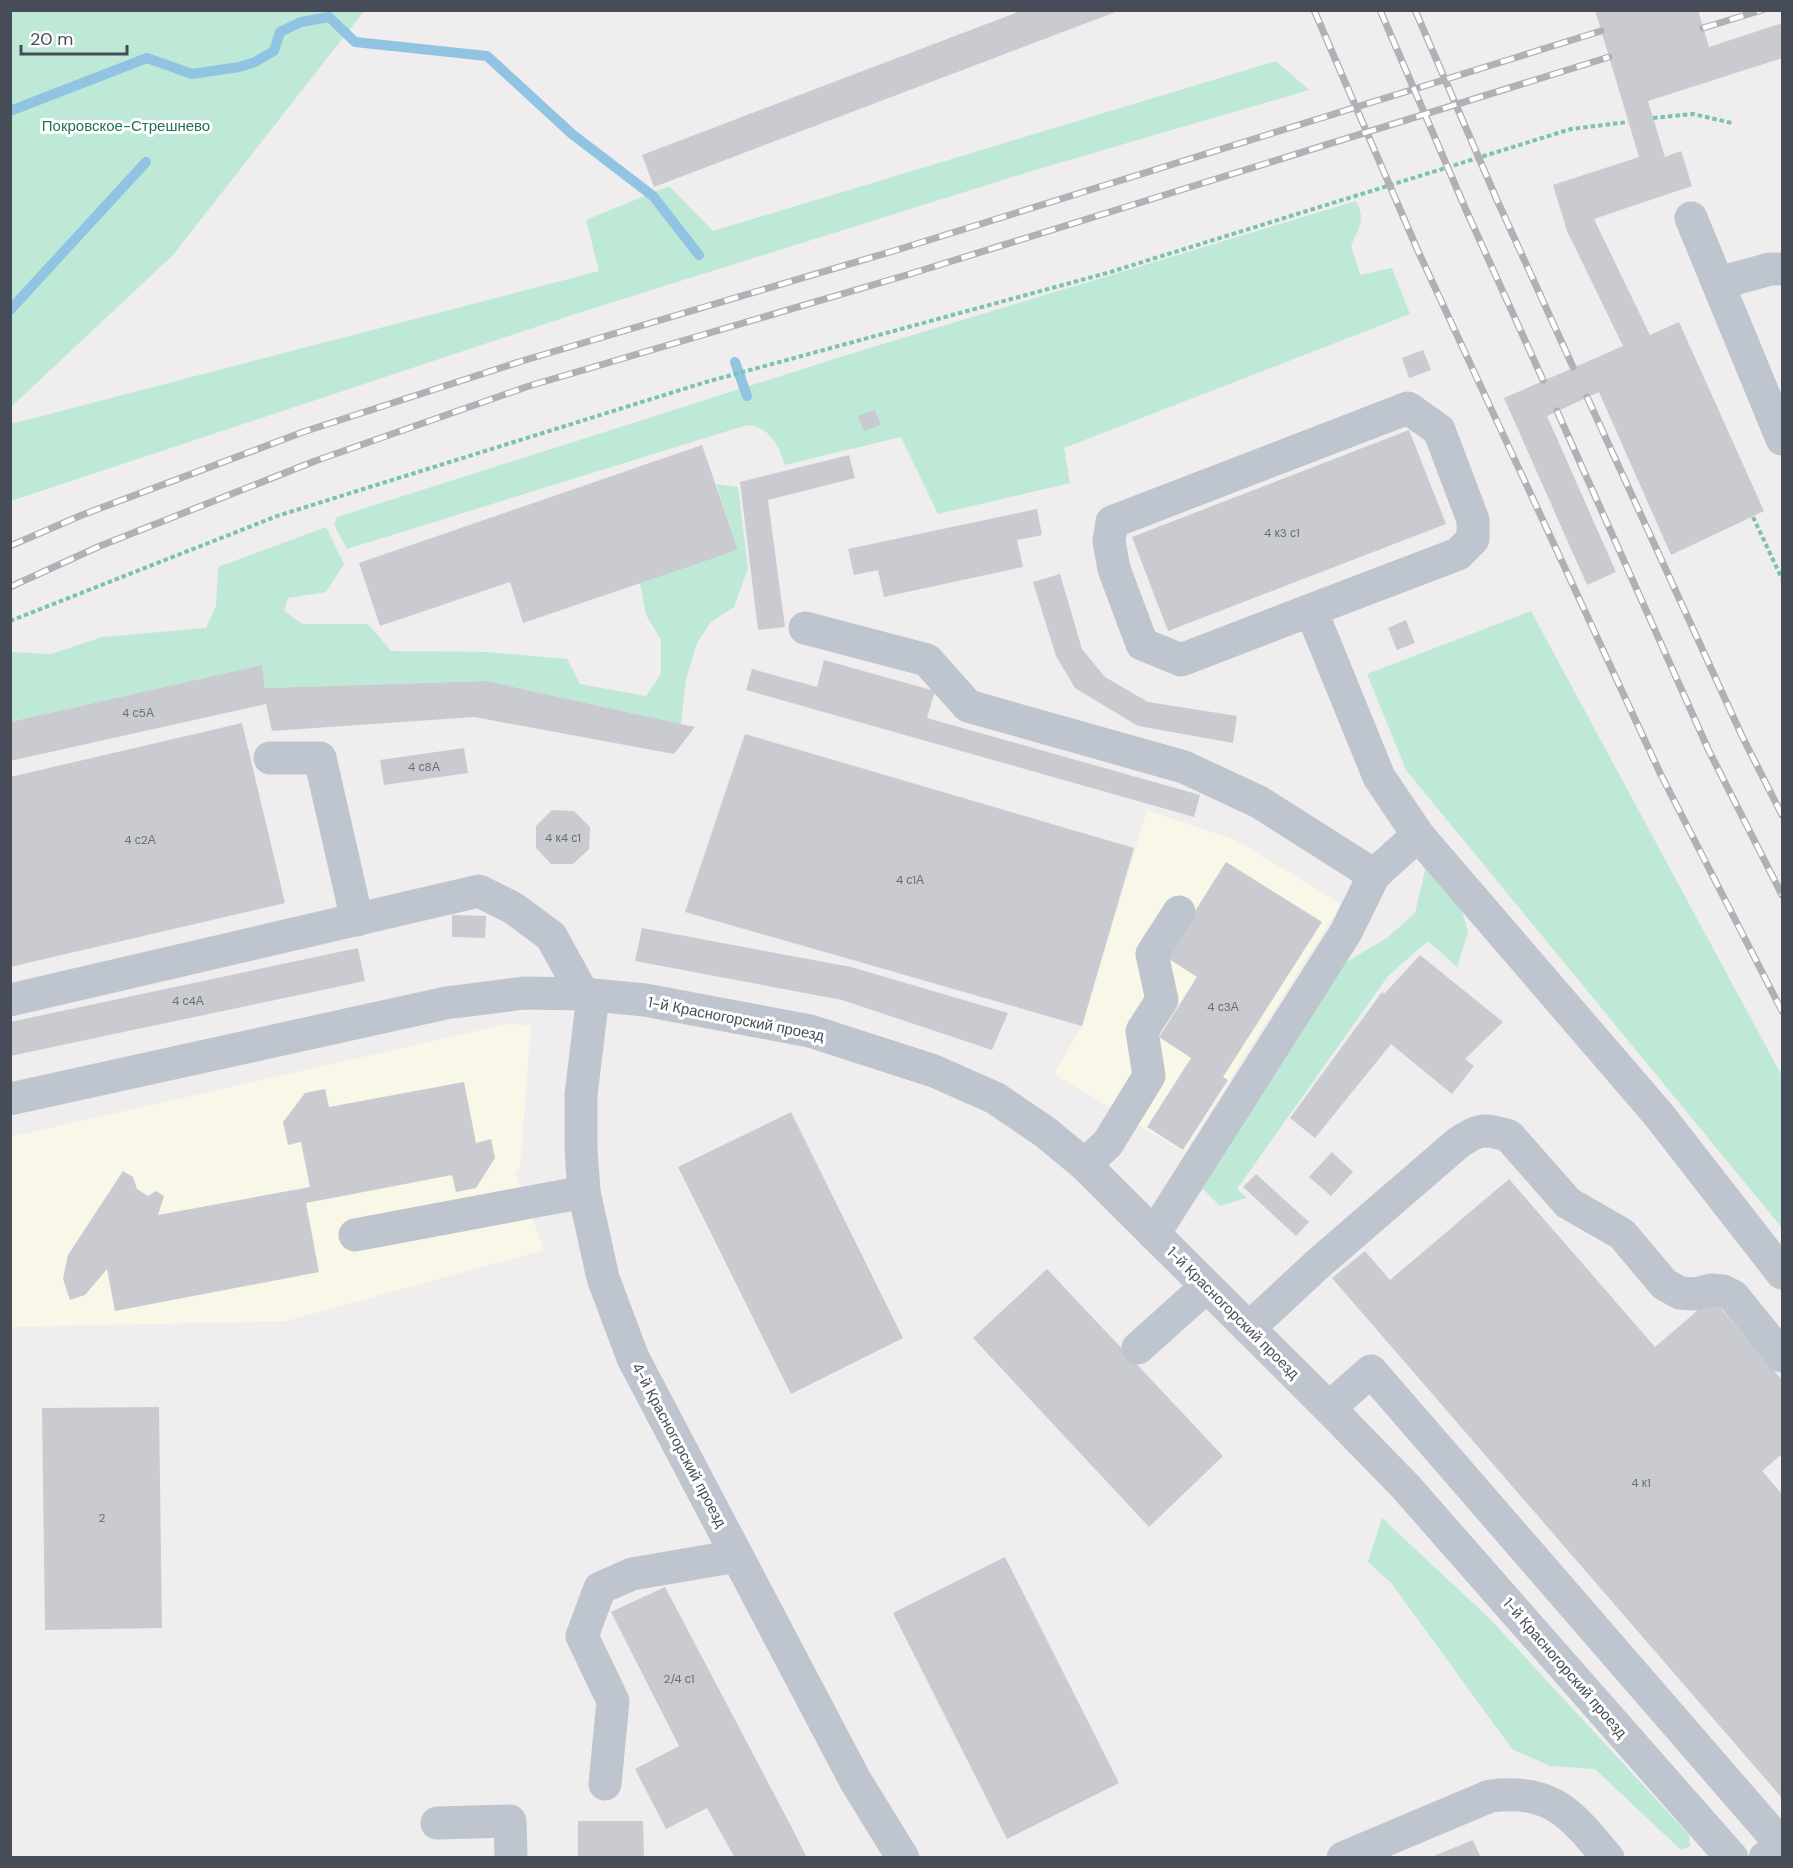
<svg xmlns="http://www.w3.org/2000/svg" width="1793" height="1868" viewBox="0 0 1793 1868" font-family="'DM Sans',sans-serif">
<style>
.commercial{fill:#f9f7e7}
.green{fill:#bfe9d7}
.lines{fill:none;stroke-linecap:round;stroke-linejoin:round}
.stream{stroke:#91c3e2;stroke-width:10}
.building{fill:#cacbd1}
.path{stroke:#7bc3ac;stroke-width:4;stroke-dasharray:4.5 3;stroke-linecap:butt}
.minor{stroke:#bfc5ce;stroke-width:33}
.rail-casing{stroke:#b0b1b7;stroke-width:7}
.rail{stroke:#fff;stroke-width:4.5;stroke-dasharray:14;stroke-linecap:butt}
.labels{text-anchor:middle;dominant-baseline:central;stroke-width:6;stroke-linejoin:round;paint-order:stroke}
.number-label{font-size:12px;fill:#686c76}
.park-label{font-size:15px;fill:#207157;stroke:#fff}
.street-label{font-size:15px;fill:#474d58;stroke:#fff}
</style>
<rect width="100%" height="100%" fill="#efeded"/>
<g class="commercial">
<path d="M1147,810L1234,839L1341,904L1184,1152L1054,1074L1082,1026Z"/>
<path d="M508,1024L531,1025L520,1168L515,1172L544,1250L286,1321L11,1327L10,1137Z"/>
</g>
<g class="green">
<path d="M11,10L364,11L173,255L11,407Z"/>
<path d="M1276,61L1309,90L1035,170L575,314L11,501V424L599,271L586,220L669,186L713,231Z"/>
<path d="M1356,201C1366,218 1359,229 1351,245L1360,275L1392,268L1410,314L1064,448L1070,483L938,514L901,437L785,465C779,446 769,426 747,425L347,549L334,525L337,517L850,354Z"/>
<path d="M716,484L738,487L748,568L734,607L711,622L697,643L686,679L681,724L487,681L265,688L262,665L11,722L10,652L51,654L102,637L206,628L216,606L218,567L326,527L344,564L326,592L288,598L284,611L303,624H368L391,651L489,652L567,659L580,684L646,696L661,674V640L646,615L640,583L738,550Z"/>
<path d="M1531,611L1782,1076V1228L1406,770L1367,674Z"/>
<path d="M1427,862L1459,900L1468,932L1457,967L1428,941L1388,976L1237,1189L1247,1198L1220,1206L1203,1189V1171L1336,968L1387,938L1415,913Z"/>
<path d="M1382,1518L1490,1619L1689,1835L1690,1846L1681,1850L1595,1769L1550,1766L1512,1749L1392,1584L1368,1562Z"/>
</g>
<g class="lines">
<g class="stream">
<path d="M10,111L147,58L192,74L239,67L255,62L274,51L280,32L301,22L329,17L355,42L487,56L572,134L653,196L699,255"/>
<path d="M10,310L146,162"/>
<path d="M735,362L747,396"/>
</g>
</g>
<g class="building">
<path d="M1023,10L1118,11L654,187L642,155Z"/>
<path d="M1595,10H1698L1709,47L1782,23V58L1648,101L1665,157L1681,151L1692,186L1594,219L1650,335L1679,322L1764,511L1671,555L1599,392L1547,416L1616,572L1587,585L1504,398L1623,346L1567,231L1553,185L1639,157Z"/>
<path d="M1423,350L1431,370L1409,378L1402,358Z"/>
<path d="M875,410L881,425L864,431L858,416Z"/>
<path d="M1409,430L1446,524L1168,631L1132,537Z"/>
<path d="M702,445L738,550L523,623L510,582L380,626L359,563Z"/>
<path d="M849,455L855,478L768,500L785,627L758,630L740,482Z"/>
<path d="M1037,509L1042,535L1017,540L1023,567L884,597L878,570L854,575L848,549Z"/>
<path d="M1060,574L1082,649L1105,677L1148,702L1237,716L1233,743L1138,726L1075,688L1056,656L1033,582Z"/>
<path d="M1406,620L1415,643L1397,650L1388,628Z"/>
<path d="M824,660L935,691L927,718L1200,795L1194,817L746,690L752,669L817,687Z"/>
<path d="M262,665L265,688L487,681L695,727L674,754L474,717L272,731L266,704L10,761V722Z"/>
<path d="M242,723L285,903L10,967V777Z"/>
<path d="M745,734L1134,848L1082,1026L685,912Z"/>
<path d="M464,748L468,773L384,785L380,760Z"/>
<path d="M552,810L574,811L590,827L589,849L573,864H551L536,848V826Z"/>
<path d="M1226,862L1322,922L1223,1077L1228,1080L1183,1150L1147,1127L1191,1058L1159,1037L1197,977L1166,957Z"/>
<path d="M452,915L486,916L485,938L452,937Z"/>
<path d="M642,928L851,967L1008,1013L992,1050L842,1000L635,961Z"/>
<path d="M358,948L365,981L10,1056V1022Z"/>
<path d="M1420,955L1503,1022L1465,1059L1474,1066L1452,1094L1391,1044L1315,1138L1290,1118L1382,992L1384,994Z"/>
<path d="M464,1082L476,1143L491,1139L495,1158L476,1188L456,1192L452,1175L306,1203L319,1272L115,1311L107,1269L85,1295L70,1300L63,1279L68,1255L123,1171L133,1177L137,1189L148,1196L156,1191L164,1196L158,1215L310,1187L301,1142L288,1145L283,1122L305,1093L325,1089L329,1107Z"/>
<path d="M791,1112L903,1338L791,1394L678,1167Z"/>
<path d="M1332,1152L1353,1172L1331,1196L1309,1177Z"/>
<path d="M1256,1174L1309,1222L1296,1236L1243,1187Z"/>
<path d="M1509,1179L1655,1347L1712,1298L1782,1380V1454L1762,1471L1782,1494V1798L1332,1278L1365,1251L1390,1280Z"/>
<path d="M1047,1269L1223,1456L1149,1527L973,1338Z"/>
<path d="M159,1407L162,1628L45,1630L42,1408Z"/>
<path d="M1005,1557L1119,1783L1007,1839L893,1613Z"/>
<path d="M665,1587L792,1828L807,1858H735L707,1808L666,1829L635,1769L679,1746L611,1612Z"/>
<path d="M578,1821H643L644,1858H578Z"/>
<path d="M1473,1840L1481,1858H1431V1857Z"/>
</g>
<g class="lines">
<g class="path">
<path d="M1653,118L1693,114L1732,123"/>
<path d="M1753,517L1782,579"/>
<path d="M10,621L277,516L706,382L1107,273L1571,129L1628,122"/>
</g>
<g class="minor">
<path d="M1691,218L1782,439"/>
<path d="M1719,283L1770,269H1782"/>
<path d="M1311,610L1181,660L1142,644L1114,569L1109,541L1112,522L1408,408L1439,430L1473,520V539L1458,554L1311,610L1379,777L1418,835"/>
<path d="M805,628L927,660L968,706L1184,767L1259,802L1374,875L1346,932L1154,1234"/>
<path d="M270,758H320L357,920"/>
<path d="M1374,875L1418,835L1658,1114L1782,1273"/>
<path d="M593,996L581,1095V1149L584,1192L603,1278L633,1358L855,1780L903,1858"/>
<path d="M10,1000L479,891L513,908L551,936L583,994"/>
<path d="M10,1099L446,1003L524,993L583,994L645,1000L810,1031L934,1071L995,1098L1045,1132L1085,1165L1329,1408L1405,1486L1732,1858"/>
<path d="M1085,1165L1108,1143L1149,1076L1142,1031L1162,1000L1152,954L1179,912"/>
<path d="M355,1235L584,1192"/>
<path d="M1249,1328L1319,1263L1458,1143C1479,1129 1484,1128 1509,1136L1568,1203L1622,1234L1664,1284L1680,1293L1696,1294L1711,1290L1723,1291L1733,1296L1782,1356"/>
<path d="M1138,1348L1206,1287"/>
<path d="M1329,1408L1371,1371L1781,1844L1765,1858"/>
<path d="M605,1784L613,1701L582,1636L600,1588L632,1574L737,1556"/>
<path d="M437,1823L510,1821L511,1858"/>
<path d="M1343,1858L1490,1796C1552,1788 1572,1815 1608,1858"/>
</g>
<g class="rail-casing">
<g id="rail">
<path d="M1314,10L1418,251L1660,773L1782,1011"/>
<path d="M1380,10L1466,210L1543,380"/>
<path d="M1415,10L1497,200L1573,367"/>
<path d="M1703,28L1762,10"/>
<path d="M1587,397L1742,736L1782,815"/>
<path d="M1557,411L1709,751L1782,895"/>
<path d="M10,546L82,515L303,432L522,361L900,249L1601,31"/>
<path d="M10,587L100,546L315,461L529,386L910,274L1609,57"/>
</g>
</g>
<use href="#rail" class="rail"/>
</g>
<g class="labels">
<g class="number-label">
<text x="1282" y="533">4 к3 с1</text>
<text x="138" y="713">4 с5А</text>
<text x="424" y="767">4 с8А</text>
<text x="563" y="838">4 к4 с1</text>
<text x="140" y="840">4 с2А</text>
<text x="910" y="880">4 с1А</text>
<text x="188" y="1001">4 с4А</text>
<text x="1223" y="1007">4 с3А</text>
<text x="1641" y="1483">4 к1</text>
<text x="102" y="1518">2</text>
<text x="679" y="1679">2/4 с1</text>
</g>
<g class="park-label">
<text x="126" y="126">Покровское-Стрешнево</text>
</g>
<g class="street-label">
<text transform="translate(736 1019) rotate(11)">1-й Красногорский проезд</text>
<text transform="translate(1233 1313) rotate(45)">1-й Красногорский проезд</text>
<text transform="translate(679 1445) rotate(62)">4-й Красногорский проезд</text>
<text transform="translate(1565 1668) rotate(49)">1-й Красногорский проезд</text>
</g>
</g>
<rect width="1793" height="1868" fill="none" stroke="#474d58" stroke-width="24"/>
<path d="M21 45v9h106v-9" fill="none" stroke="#474d58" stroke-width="3"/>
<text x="30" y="45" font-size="18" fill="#474d58" stroke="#ffffff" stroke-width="4.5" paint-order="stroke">20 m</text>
</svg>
